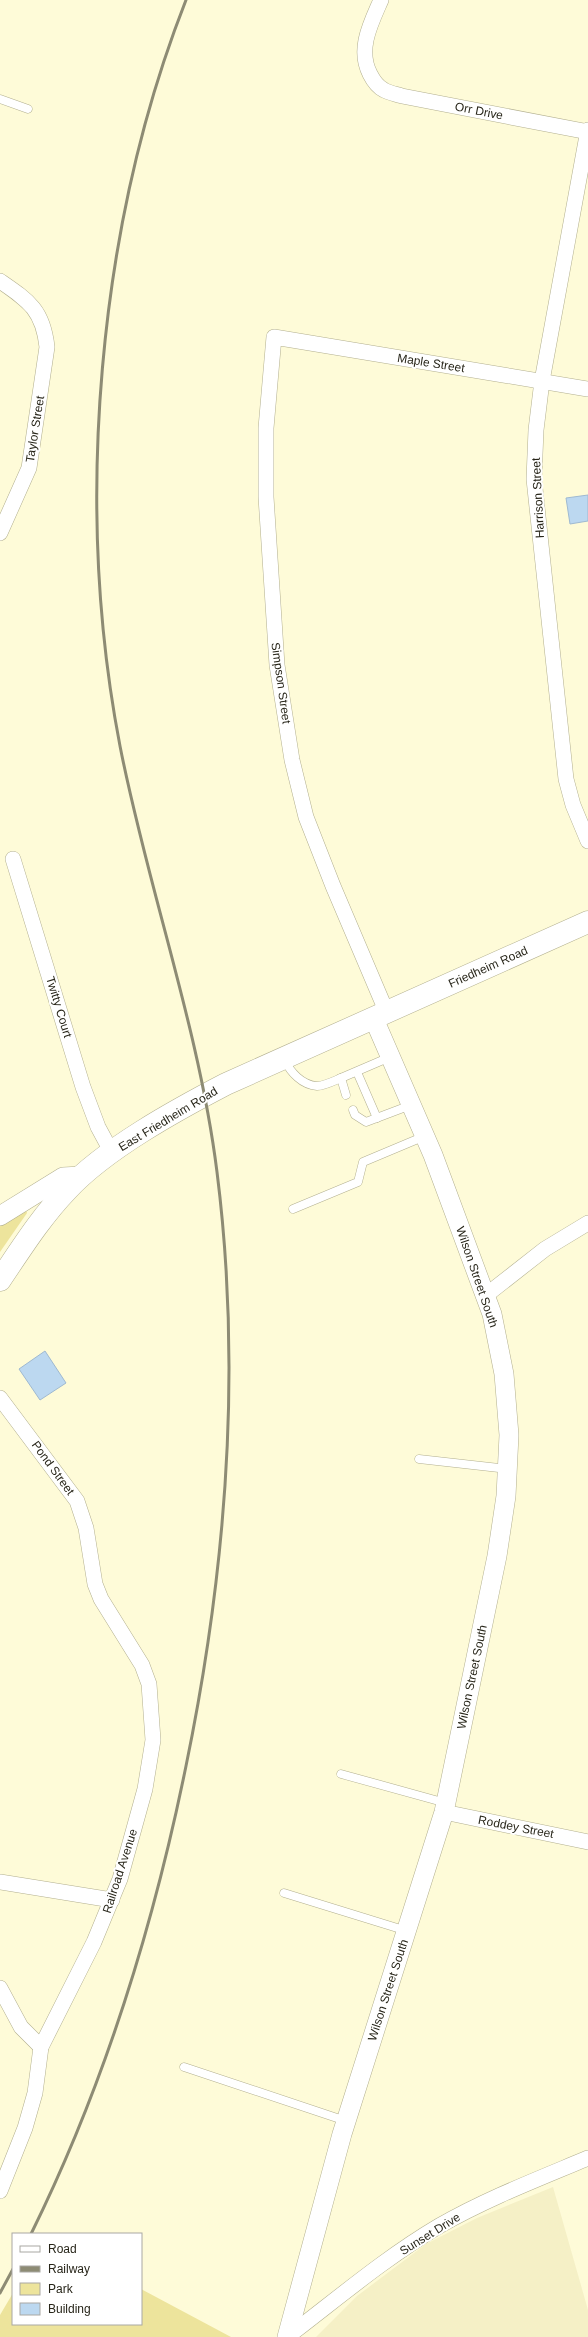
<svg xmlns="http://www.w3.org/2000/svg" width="588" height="2337" viewBox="0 0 588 2337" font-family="Arial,sans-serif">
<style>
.built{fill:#f5f0c6}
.green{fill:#ede49c}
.building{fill:#bcd8f0;stroke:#9fb9d1}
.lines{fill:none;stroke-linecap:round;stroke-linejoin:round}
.service-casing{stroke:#b2af8f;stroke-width:9}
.minor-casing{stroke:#b2af8f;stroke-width:16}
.tertiary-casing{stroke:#b2af8f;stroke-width:20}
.primary-casing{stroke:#b2af8f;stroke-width:23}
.service{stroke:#fff;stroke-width:8}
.minor{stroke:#fff;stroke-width:15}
.tertiary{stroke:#fff;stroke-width:19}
.primary{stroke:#fff;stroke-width:22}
.rail{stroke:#8d8b74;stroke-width:3}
.labels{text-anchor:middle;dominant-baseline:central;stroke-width:4;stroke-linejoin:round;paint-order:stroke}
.street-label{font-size:12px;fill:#28261a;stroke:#fff}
</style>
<rect width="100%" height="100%" fill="#fefbd8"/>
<path class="built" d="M553,2187L588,2310V2337H316L357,2296L426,2244L477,2218Z"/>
<g class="green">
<path d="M26,1210L27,1213L0,1252V1223Z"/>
<path d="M141,2289L231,2337H0V2315L13,2293V2324H141Z"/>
</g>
<g class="building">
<path d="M588,495V521L570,524L566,498Z"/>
<path d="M45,1351L66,1383L40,1400L19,1369Z"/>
</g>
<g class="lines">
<g class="service-casing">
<g id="service">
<path d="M0,99L28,109"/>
<path d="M285,1060C290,1072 302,1085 317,1086C324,1086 334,1081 341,1078"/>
<path d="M357,1072L377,1118"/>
<path d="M346,1095L341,1078L390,1057"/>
<path d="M353,1110L355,1115L366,1122L411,1105"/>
<path d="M293,1209L358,1182L363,1162L425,1136"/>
<path d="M419,1459L508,1469"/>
<path d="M341,1774L446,1803"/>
<path d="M284,1893L407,1931"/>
<path d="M184,2067L346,2121"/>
</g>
</g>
<g class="minor-casing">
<g id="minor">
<path d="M381,0C371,23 357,49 370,74C373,80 378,87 384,90C389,93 396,94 402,96L588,132"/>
<path d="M588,130L542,381L536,430L534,479L566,779L573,805L588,841"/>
<path d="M0,281C29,301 43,310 47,347L29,468L0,533"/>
<path d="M13,859L83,1087L98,1127L112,1153"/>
<path d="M387,1013L333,886L306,817L292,760L277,665L266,497V428L274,337L588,389"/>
<path d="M485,1296L545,1249L588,1223"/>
<path d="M0,1398L77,1501L86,1528L95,1584L101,1599L142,1665L149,1684L153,1740L145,1789L120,1879L94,1942L41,2047L35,2093L25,2128L0,2191"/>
<path d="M444,1812L588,1842"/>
<path d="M0,1882L112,1900"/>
<path d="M0,1988L21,2027L41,2047"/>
<path d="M287,2337C337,2299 385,2258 439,2226C486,2199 538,2179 588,2158"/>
</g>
</g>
<g class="tertiary-casing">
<g id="tertiary">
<path d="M0,1216L63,1177L81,1176"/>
<path d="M287,2337L342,2134L444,1812L497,1556L506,1496L509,1435L504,1374L492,1314L433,1155L374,1019"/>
</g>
</g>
<g class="primary-casing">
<path id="primary" d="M0,1280C21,1249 41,1217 67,1190C105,1149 176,1110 226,1084L588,922"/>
</g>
<use href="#service" class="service"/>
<use href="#minor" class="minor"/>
<use href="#tertiary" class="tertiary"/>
<use href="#primary" class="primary"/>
<g class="rail">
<path d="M31,2234C104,2086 153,1928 186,1766C226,1572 242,1370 217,1172C199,1028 148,889 120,746C74,507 97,227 186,0"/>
<path d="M0,2293L13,2269"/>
</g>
</g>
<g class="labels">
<g class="street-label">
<text transform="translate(479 111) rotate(11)">Orr Drive</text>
<text transform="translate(431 363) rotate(9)">Maple Street</text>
<text transform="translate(35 429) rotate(-81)">Taylor Street</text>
<text transform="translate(538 498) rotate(-93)">Harrison Street</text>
<text transform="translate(281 683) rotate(82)">Simpson Street</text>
<text transform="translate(488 967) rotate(-24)">Friedheim Road</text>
<text transform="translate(59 1007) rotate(73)">Twitty Court</text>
<text transform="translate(168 1119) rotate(-31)">East Friedheim Road</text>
<text transform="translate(477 1277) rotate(71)">Wilson Street South</text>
<text transform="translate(53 1468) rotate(54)">Pond Street</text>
<text transform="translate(472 1677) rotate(-78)">Wilson Street South</text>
<text transform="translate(516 1827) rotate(11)">Roddey Street</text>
<text transform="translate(120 1871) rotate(-72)">Railroad Avenue</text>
<text transform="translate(388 1990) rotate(-72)">Wilson Street South</text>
<text transform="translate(430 2234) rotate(-32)">Sunset Drive</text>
</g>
</g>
<rect x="12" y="2233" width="130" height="92" fill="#ffffff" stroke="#a9a8a3"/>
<rect x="20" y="2246" width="20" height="6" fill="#ffffff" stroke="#a9a8a3"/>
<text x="48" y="2253" font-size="12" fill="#28261a">Road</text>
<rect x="20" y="2266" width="20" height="6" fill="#8d8b74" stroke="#a9a8a3"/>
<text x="48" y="2273" font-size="12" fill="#28261a">Railway</text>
<rect x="20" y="2283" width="20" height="12" fill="#ede49c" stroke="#a9a8a3"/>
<text x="48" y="2293" font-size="12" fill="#28261a">Park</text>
<rect x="20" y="2303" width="20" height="12" fill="#bcd8f0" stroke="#a9a8a3"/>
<text x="48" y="2313" font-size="12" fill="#28261a">Building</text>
</svg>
